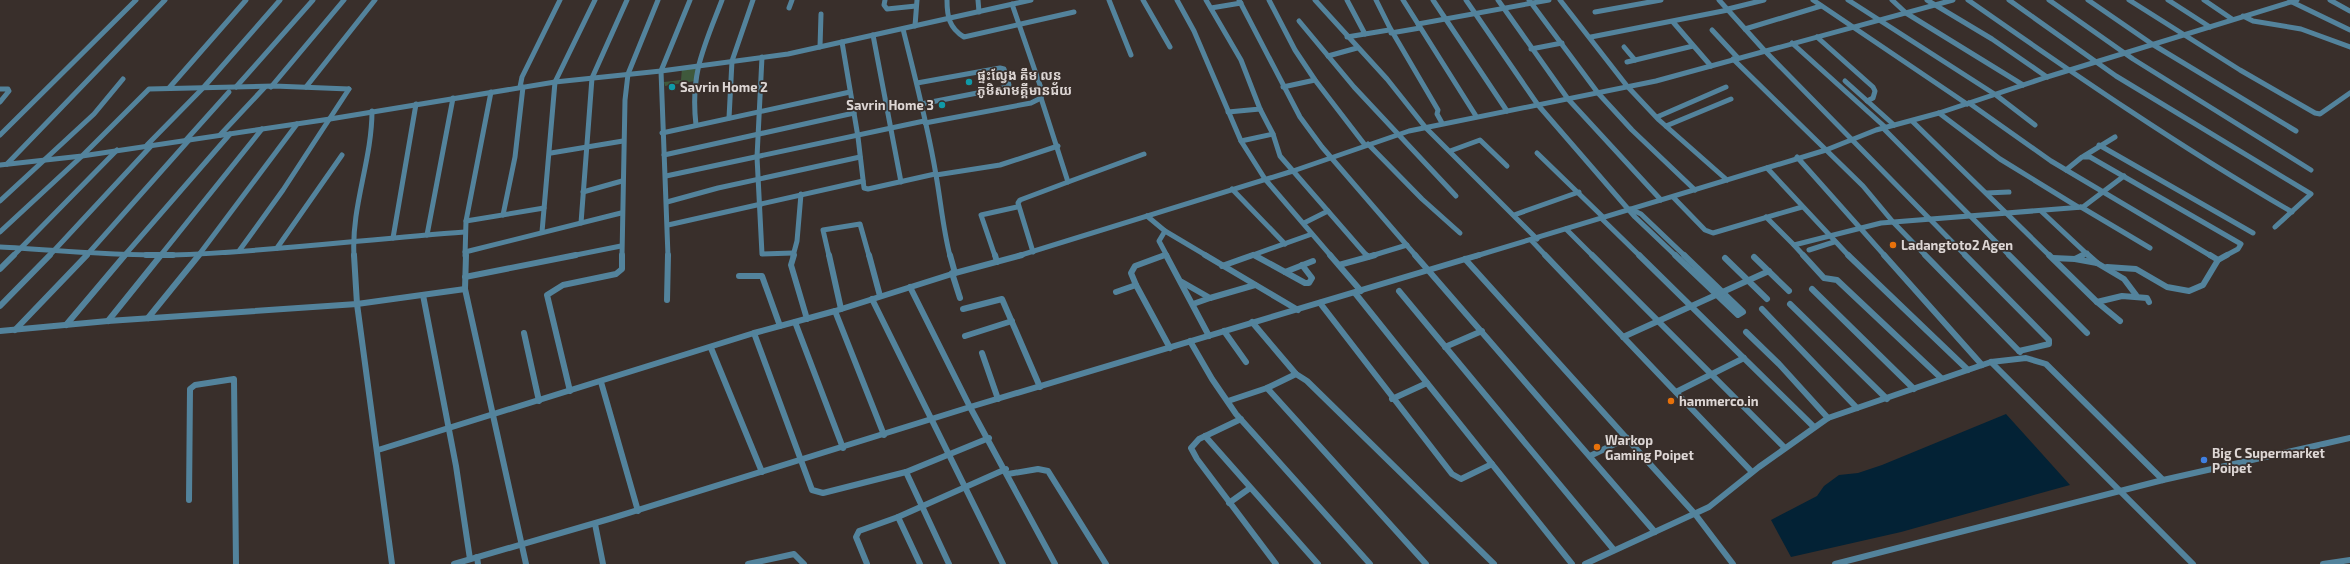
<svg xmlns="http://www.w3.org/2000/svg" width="2350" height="564" viewBox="0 0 2350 564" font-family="'Exo 2','Noto Sans Khmer',sans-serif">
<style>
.green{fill:#3f593c}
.water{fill:#032235}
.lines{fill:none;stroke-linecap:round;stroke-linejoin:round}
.minor-far1{stroke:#53839c;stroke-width:5}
.minor{stroke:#53839c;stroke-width:6}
.culture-dot{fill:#0f9aa8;stroke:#392f2b;stroke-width:1.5}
.food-dot{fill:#e8710a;stroke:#392f2b;stroke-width:1.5}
.shop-dot{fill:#3f7fe0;stroke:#392f2b;stroke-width:1.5}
.labels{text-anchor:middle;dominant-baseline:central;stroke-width:3.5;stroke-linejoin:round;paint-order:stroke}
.poi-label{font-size:13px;font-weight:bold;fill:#ddd6d4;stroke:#392f2b;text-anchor:start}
</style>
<rect width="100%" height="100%" fill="#392f2b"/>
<path class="green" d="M697,66L695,81L665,86L664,82L681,80L682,68Z"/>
<path class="water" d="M2006,414L2070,485L1901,532L1791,557L1771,520L1817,496L1824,486L1839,475L1858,473L1882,465Z"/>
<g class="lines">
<g class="minor-far1">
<path d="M885,0L884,5L887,9L916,6"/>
<path d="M947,0C947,16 949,28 964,37L1074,12"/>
<path d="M978,0L979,12"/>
<path d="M1109,0L1131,55"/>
<path d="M1143,0L1170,47"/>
<path d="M1177,0L1194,31L1241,141L1265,179L1331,256"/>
<path d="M1206,0L1241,60L1260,109L1228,112"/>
<path d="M1239,0L1300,117L1322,147L1416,256"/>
<path d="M1269,0L1295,50L1315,80L1365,145"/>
<path d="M1315,0L1387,79L1426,128L1537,239"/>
<path d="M1347,0L1365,34"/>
<path d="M1376,0L1390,28L1438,110L1437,114L1442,123"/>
<path d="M1403,0L1476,116"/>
<path d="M1433,0L1507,111"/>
<path d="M1466,0L1538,105L1635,217L1676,256"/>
<path d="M1498,0L1568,99L1661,200"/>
<path d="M1529,0L1598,93L1632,130L1695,190"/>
<path d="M1560,0L1627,86L1659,120L1727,180"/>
<path d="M1719,0L1764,50L1966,256"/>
<path d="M1813,0L1967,104"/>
<path d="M1848,0L1996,95L2035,125"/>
<path d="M1892,0L1906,13L2023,85"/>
<path d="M1927,0L1992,39L2047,77"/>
<path d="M1968,0C2074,74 2180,147 2292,212"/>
<path d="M2009,0L2116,76L2311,194L2275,227"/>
<path d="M2049,0L2133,59L2311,170"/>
<path d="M2088,0L2152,44L2296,131"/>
<path d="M2129,0L2240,70L2315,113L2320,114L2350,93"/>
<path d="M2168,0L2210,27"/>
<path d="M2204,0L2232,19"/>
<path d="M2330,0L2350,11"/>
<path d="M2290,1L2350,30"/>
<path d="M789,8L792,0"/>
<path d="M1211,8L1241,3"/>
<path d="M1728,9L1764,0"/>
<path d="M1595,12L1661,0"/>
<path d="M2243,16L2253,21L2301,29L2350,47"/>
<path d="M1299,21L1354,87L1456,196"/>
<path d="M1673,22L1711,66"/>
<path d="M1418,24L1549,0"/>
<path d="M915,26L917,0"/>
<path d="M903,29C915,77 928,126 936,175C941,203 943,229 950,256"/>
<path d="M1745,29L1821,6"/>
<path d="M1712,30L1738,58"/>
<path d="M1391,33L1420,28"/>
<path d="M873,35L901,182"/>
<path d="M1347,37L1389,30"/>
<path d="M1591,37L1728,10"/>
<path d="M1817,37L1873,87L1875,91L1873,98L1867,101"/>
<path d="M842,42L858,137L864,188L868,189L935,174"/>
<path d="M1792,43L1885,127"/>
<path d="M820,47L821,14"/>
<path d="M1624,47L1635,60"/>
<path d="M1531,49L1562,43"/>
<path d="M1328,56L1357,48"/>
<path d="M762,57L757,157L762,254L793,253"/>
<path d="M1733,59L1863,186L1893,222L1926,256"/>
<path d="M1627,62L1693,46"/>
<path d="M1845,81L1894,125"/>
<path d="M917,83L1000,68L1004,69L1009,85L1008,87L921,104"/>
<path d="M236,87L313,0"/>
<path d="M271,87L344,0"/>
<path d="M306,87L375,0"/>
<path d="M520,87L522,77L560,0"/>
<path d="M1283,87L1315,80"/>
<path d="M169,88L246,0"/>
<path d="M0,89H8L9,91L0,102"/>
<path d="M1969,103L2051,161L2211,256"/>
<path d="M1939,113L2000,159L2078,207"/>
<path d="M1657,117L1726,87"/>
<path d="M729,118L732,61L753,0"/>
<path d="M1912,121L2050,256"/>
<path d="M925,123L1031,103L1041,98L1042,91L1012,4"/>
<path d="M696,125C690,73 704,47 722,0"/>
<path d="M1666,126L1731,99"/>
<path d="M1883,128L2010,256"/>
<path d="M662,133L850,92"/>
<path d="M1273,134L1280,156L1367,256"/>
<path d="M0,135L136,0"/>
<path d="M220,135L265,87"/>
<path d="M186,140L229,92"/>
<path d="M1241,141L1273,134L1260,109"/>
<path d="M1368,144L1422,199L1460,233"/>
<path d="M147,145L203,88L280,0"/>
<path d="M2099,145L2253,233"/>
<path d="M1450,151L1480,140L1507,166"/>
<path d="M551,153L623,141"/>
<path d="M1537,153L1603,217"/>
<path d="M664,155L854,113"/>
<path d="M2084,156L2115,137"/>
<path d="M1797,157L1885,256"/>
<path d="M7,164L165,0"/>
<path d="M0,165L82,156L330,119L555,82L661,71L788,54L1031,0"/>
<path d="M1767,168L1849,256"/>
<path d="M2066,170L2082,157H2090L2241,244L2238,249L2225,256"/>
<path d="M936,175L1000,165L1058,146"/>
<path d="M666,176L924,121"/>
<path d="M1068,182L1144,154"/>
<path d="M1232,189L1285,244"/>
<path d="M583,192L622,181"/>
<path d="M1986,193L2009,192"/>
<path d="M1673,197L1705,230L1713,233L1802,207"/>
<path d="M0,201L94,114L123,79"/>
<path d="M667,202L718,188L860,157"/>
<path d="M2081,207L2150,248"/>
<path d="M1630,209L1641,214L1685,256"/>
<path d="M2041,211L2089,256"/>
<path d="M503,215L515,157L523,87"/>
<path d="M1514,215L1579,192"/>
<path d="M1147,216L1165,231L1207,256"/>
<path d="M1766,217L1794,245L1881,223L2083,207L2124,176"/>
<path d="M1601,218L1640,256"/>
<path d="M466,221L544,208"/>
<path d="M581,223L592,78L627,0"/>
<path d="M1304,223L1328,211"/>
<path d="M668,225L863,181"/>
<path d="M1566,229L1593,256"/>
<path d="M1165,231L1159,241L1167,256"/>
<path d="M0,232L82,156L149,89L274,86L349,89"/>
<path d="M542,232L555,82L595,0"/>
<path d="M427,235L453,98"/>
<path d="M393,238L416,104"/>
<path d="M1531,240L1546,256"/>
<path d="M1794,245L1804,256"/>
<path d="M0,247C57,250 115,256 172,255C270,252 367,239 465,232"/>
<path d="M277,248L342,155"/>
<path d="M1809,250L1834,242"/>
<path d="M239,251L283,190L349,89"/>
<path d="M465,252L621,213"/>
<path d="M1033,252L1018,203L1020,200L1068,182L1041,98"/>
<path d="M1254,255L1256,256"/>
<path d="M13,256L117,150"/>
<path d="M49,256L152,145"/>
<path d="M86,256L189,140"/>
<path d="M124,256L230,134"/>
<path d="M160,256L262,129"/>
<path d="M198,256L297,124"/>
<path d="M354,256C351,207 372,160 372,111"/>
<path d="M465,256L466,221L491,92"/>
<path d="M571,256L621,246"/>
<path d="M622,256L625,100L628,74L658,0"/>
<path d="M668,256L661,71L690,0"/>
<path d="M793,256L797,241L801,194"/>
<path d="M829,256L823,230L860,224L869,256"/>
<path d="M995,256L981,215L1017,207"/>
<path d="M1018,256L1293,171L1409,131L1656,81L1953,0"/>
<path d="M1162,256L1165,255"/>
<path d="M1250,256L1312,234"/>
<path d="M1371,256L1407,245"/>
<path d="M1476,256L1826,150L1876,130L1939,113L2047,77L2297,0"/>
<path d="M2081,256L2087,253"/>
</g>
<g class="minor">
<path d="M146,255H173"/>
<path d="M354,255L357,304L392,564"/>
<path d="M466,255L465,289L526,564"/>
<path d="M794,255L791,265L807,319"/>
<path d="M829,255L841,309"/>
<path d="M869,255L880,296"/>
<path d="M950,255L955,273"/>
<path d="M995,255L997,262"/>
<path d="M1166,255L1209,336"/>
<path d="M1205,255L1298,310"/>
<path d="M1254,255L1305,283H1309L1312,278L1302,265"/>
<path d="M1330,255L1361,291"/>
<path d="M1366,255L1368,257L1375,255"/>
<path d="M1415,255L1655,532"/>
<path d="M1545,255L1752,472"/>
<path d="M1592,255L1785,448"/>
<path d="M1639,255L1814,427"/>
<path d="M1675,255L1738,315L1743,312L1684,255"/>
<path d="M1803,255L1824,278L1837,280L1941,378"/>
<path d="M1848,255L1968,370"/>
<path d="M1884,255L1982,365"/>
<path d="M1925,255L2020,352"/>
<path d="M1965,255L2049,340V344L2019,351"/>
<path d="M2009,255L2087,333"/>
<path d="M2049,255L2097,302L2120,321"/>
<path d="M2088,255L2097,263L2124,279L2136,295"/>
<path d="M1754,257L1789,291"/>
<path d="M1725,258L1767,299"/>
<path d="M2053,258L2075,259L2083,255"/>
<path d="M1465,259L1695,514L1733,564"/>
<path d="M2075,259L2097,263"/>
<path d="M2218,260L2227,255"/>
<path d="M1339,265L1368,257"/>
<path d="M1222,266L1253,255"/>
<path d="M2107,267L2136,269L2167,287L2189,291L2203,285L2218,260L2210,255"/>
<path d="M0,269L14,255"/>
<path d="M1285,272L1313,261"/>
<path d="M952,273L960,298"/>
<path d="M739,276H762L780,326"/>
<path d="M465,277L576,255"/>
<path d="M1182,282L1210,298L1255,285"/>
<path d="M1136,285L1131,273L1135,266L1165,255"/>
<path d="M910,287L970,407L1055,564"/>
<path d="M1812,289L1914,389"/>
<path d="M1399,291L1614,550"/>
<path d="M1116,292L1136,285L1170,348"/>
<path d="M1355,293L1572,564"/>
<path d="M423,295L456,466L470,559"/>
<path d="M872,299L1003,564"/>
<path d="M667,300L668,255"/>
<path d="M2097,302L2122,296L2147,298L2149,302"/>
<path d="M1320,303L1452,474L1461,479L1492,464"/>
<path d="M1193,304L1210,298"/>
<path d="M1790,304L1887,399"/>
<path d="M0,306L50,255"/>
<path d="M963,309L1002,299L1040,387"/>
<path d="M1762,309L1857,408"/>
<path d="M835,311L955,273L1022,255"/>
<path d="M148,318L199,255"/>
<path d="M108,321L161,255"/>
<path d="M795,322L843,448"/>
<path d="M1252,322L1296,374L1307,381L1494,564"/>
<path d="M66,325L125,255"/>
<path d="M15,330L87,255"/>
<path d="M0,331L108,321L357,304L465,289"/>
<path d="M1224,331L1246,362"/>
<path d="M1746,332L1779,364L1828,418"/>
<path d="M524,333L539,401"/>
<path d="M754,333L812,490L823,493L906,472L989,438"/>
<path d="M965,336L1012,321"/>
<path d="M1623,337L1769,271"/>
<path d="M1190,341L1212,379L1236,414L1370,564"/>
<path d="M1445,347L1482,331"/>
<path d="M711,348L762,472"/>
<path d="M982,353L998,399"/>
<path d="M1991,362L2193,564"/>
<path d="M601,382L638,511"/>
<path d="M1267,388L1426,564"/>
<path d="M570,391L547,295L563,285L616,274L622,269V255"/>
<path d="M1676,392L1744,358"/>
<path d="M1392,399L1427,383"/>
<path d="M1228,401L1267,388L1296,374"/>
<path d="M1241,419L1199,439L1191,448L1197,459L1276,564"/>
<path d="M1205,436L1318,564"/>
<path d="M378,450L754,333L835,311L884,435"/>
<path d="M1590,456L1627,438"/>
<path d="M906,472L949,564"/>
<path d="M1008,474L1038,469L1048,471L1106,564"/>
<path d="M189,500L190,389L195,385L234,379L236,564"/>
<path d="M1229,503L1250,488"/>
<path d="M898,517L920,564"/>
<path d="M595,524L603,564"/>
<path d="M477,557L478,564"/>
<path d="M454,564L609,519L970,407L1479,255"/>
<path d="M748,564L794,554L804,564"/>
<path d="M867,564L856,537L859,531L898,517L1006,469"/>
<path d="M1585,564L1709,507L1759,467L1828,418L1991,362L2026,358L2046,364L2163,480"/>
<path d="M1835,564L2163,480L2350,438"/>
<path d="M2323,564L2350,560"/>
</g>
</g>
<g class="culture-dot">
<circle cx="969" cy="82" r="4"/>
<circle cx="672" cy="87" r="4"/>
<circle cx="942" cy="105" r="4"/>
</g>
<g class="food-dot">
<circle cx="1893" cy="245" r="4"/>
<circle cx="1671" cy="401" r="4"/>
<circle cx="1597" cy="447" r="4"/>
</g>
<circle class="shop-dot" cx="2204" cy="460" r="4"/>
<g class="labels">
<g class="poi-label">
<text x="977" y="75">ផ្ទះល្វែង គឹម លន<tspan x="977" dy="15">ភូមិសាមគ្គីមានជ័យ</tspan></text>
<text x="680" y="87">Savrin Home 2</text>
<text x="934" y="105" text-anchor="end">Savrin Home 3</text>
<text x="1901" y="245">Ladangtoto2 Agen</text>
<text x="1679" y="401">hammerco.in</text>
<text x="1605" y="440">Warkop<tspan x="1605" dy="15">Gaming Poipet</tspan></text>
<text x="2212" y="453">Big C Supermarket<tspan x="2212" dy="15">Poipet</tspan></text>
</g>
</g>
</svg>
